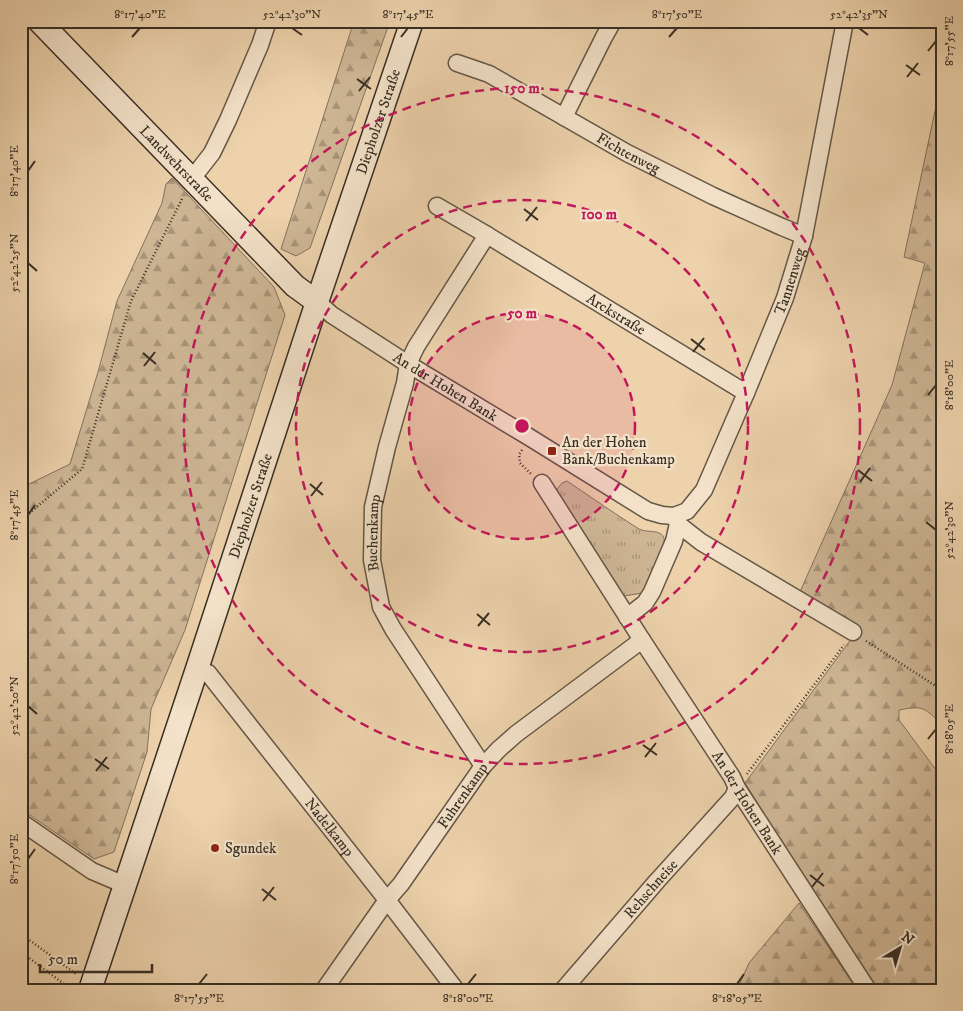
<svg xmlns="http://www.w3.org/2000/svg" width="963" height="1011" viewBox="0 0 963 1011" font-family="'IM FELL DW Pica',serif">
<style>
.grass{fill:url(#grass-tufts);stroke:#82725c}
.forest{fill:url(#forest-firs);stroke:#82725c}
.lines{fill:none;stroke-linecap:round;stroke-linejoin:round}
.street-casing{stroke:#645746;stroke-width:19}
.secondary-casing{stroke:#372e24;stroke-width:25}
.path{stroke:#372e24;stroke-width:2.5;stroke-dasharray:1 2.5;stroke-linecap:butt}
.street{stroke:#f3e2c9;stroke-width:16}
.secondary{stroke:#f3e2c9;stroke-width:22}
.ticks{fill:none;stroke:#372e24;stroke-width:2}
.ring{fill:none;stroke:#c2185b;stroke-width:2.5;stroke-dasharray:9 6}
.poi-dot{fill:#8f2418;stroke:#f3e2c9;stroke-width:2}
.labels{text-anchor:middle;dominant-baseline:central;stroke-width:4.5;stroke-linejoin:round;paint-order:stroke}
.street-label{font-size:15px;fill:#372e24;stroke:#f3e2c9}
.poi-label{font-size:15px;fill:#372e24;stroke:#f3e2c9;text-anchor:start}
.centre{fill:#c2185b;stroke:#f3e2c9;stroke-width:2.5}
.ring-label{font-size:15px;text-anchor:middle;font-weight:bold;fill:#c2185b;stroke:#f3e2c9;stroke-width:4.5;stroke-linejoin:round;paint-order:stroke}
.neatline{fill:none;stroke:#372e24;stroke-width:2}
.ticks-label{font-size:12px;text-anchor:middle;fill:#372e24}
</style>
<defs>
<pattern id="grass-tufts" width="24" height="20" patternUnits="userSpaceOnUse" patternTransform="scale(1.25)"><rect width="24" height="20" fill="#ceb695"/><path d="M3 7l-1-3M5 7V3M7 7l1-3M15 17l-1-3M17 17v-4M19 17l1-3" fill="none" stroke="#a89479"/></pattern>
<pattern id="forest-firs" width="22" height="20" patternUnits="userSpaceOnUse" patternTransform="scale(1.25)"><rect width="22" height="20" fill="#ceb695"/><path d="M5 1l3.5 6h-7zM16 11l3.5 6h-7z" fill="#a89479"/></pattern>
</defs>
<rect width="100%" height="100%" fill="#edd2ac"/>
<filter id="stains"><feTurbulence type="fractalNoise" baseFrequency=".004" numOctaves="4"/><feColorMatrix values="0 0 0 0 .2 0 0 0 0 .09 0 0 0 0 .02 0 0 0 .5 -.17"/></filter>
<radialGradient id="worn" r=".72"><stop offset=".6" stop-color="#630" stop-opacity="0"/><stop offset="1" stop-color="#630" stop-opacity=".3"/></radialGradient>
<path class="grass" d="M567,481C591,497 615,514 639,529C649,534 667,527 664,545L643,593L624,596L558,496L557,489L562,483Z"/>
<g class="forest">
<path d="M354,21H390L310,248L296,256L281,249Z"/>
<path d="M942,78V725C925,708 924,705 899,710V720L942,778V990H875L745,783L860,627L799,594L892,385L925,263L904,257Z"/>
<path d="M172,178L274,287L285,315L185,630L151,709L147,752L114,852L94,859L21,809V488L70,464L98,372L117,301L162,203L166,184Z"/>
<path d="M799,903L857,990H737L749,963Z"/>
</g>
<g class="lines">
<g class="street-casing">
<g id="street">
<path id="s1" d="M457,63L489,74L627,153L713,196L782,227L804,236"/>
<path d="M564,117L604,37L613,21"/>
<path d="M191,180L212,153L228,120L260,45L268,21"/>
<path d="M437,206L487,235"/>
<path id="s2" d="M317,302L332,315L408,364L529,437L648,511L662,515L674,516L687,511L704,490L746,393L785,298L804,236L845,21"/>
<path id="s3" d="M542,483L642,640L732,777L737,788L868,990"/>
<path d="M678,524L701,542L853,632"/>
<path d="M627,617L645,603L652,592L674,541L678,524L674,516"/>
<path id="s4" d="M197,669L208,673L387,900L456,990"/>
<path id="s5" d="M483,766L393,629L381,607L372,560L373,507L387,447L405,383L408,364L416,347L487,235L746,393"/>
<path d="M21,822L92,871L125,885"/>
<path id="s6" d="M324,990L387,900L401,884L483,766L499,749L516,734L642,640"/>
<path id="s7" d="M563,990L657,881L733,797L737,788"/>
</g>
</g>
<g class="secondary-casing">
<g id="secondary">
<path id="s8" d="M39,21L295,286L317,302"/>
<path id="s9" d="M90,990L197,669L317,302L412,21"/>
</g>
</g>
<g class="path">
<path d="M522,450L519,455L520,463L531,474"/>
<path d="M21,520L82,469L131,301L183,197"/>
<path d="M866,641L942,690"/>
<path d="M747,774L844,645"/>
<path d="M21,934L76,974"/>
<path d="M21,952L72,990"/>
</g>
<use href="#street" class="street"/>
<use href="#secondary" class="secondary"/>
</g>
<path class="ticks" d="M292,28L302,35M859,28L868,35M132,37L140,28M401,37L408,28M669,37L677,28M928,51L936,41M906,65L920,75M907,77L918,63M357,79L371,89M359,91L370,77M28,171L35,161M524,209L538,220M526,221L537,207M28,263L37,271M691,339L705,350M693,352L704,338M143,353L156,364M144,366L155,352M928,395L936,385M858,470L872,481M860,482L870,468M310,484L323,495M311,496L322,482M28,515L35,505M926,522L936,530M477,614L490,625M478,626L489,613M28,706L37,714M928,739L936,729M643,745L657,755M645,757L656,743M95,759L109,769M96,771L107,757M28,859L35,849M810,875L824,886M812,887L823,873M262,889L276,900M263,901L274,887M199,984L207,974M468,984L476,974M737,984L744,974"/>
<circle cx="522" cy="426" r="113" fill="#c2185b" fill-opacity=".12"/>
<g class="ring">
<circle cx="522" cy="426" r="113"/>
<circle cx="522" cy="426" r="226"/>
<circle cx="522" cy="426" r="338"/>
</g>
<g class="poi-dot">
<rect x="547" y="446" width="10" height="10" rx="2.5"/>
<circle cx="215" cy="848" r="5"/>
</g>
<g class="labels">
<g class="street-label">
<text stroke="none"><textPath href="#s9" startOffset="915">Diepholzer Straße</textPath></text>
<text stroke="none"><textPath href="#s1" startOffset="194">Fichtenweg</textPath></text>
<text stroke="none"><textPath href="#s8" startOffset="198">Landwehrstraße</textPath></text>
<text stroke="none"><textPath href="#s2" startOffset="685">Tannenweg</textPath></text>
<text stroke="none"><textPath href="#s5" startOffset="740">Arckstraße</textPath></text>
<text stroke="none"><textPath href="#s2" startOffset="154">An der Hohen Bank</textPath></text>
<text stroke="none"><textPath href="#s9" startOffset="510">Diepholzer Straße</textPath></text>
<text stroke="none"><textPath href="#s5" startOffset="264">Buchenkamp</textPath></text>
<text stroke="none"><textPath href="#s6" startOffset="239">Fuhrenkamp</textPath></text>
<text stroke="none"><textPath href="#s3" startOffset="380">An der Hohen Bank</textPath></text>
<text stroke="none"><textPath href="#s4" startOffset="208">Nadelkamp</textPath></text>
<text stroke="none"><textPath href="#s7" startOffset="134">Rehschneise</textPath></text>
</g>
<g class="poi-label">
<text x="562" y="442">An der Hohen<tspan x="562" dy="17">Bank/Buchenkamp</tspan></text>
<text x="225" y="848">Sgundek</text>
</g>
</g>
<circle cx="522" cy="426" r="8" class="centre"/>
<g class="ring-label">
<text x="522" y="93">150 m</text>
<text x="599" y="219">100 m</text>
<text x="522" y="318">50 m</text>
</g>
<rect width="963" height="1011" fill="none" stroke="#edd2ac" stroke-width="55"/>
<g transform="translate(900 948) rotate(38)" stroke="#f3e2c9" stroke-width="4" paint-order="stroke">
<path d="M0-4L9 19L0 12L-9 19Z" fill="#372e24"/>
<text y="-8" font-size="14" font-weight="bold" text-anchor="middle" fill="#372e24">N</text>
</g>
<path d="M40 964v8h112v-8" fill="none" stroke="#372e24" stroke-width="2.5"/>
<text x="48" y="964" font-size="15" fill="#372e24" stroke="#f3e2c9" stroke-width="4" paint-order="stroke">50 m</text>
<rect x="28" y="28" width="908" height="956" class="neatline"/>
<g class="ticks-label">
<text x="140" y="18">8°17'40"E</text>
<text x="292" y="18">52°42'30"N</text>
<text x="408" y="18">8°17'45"E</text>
<text x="677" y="18">8°17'50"E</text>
<text x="859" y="18">52°42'35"N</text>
<text transform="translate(949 41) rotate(-90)" y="4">8°17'55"E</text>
<text transform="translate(14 171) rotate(-90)" y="4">8°17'40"E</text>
<text transform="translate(14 263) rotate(-90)" y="4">52°42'25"N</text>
<text transform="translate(949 385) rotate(-90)" y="4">8°18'00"E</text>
<text transform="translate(14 515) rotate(-90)" y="4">8°17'45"E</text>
<text transform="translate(949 530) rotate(-90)" y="4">52°42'30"N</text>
<text transform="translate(14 706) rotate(-90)" y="4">52°42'20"N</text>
<text transform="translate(949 729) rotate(-90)" y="4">8°18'05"E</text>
<text transform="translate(14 859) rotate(-90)" y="4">8°17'50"E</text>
<text x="199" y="1002">8°17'55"E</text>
<text x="468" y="1002">8°18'00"E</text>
<text x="737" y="1002">8°18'05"E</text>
</g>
<rect width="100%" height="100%" filter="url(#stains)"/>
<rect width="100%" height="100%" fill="url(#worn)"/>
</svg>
